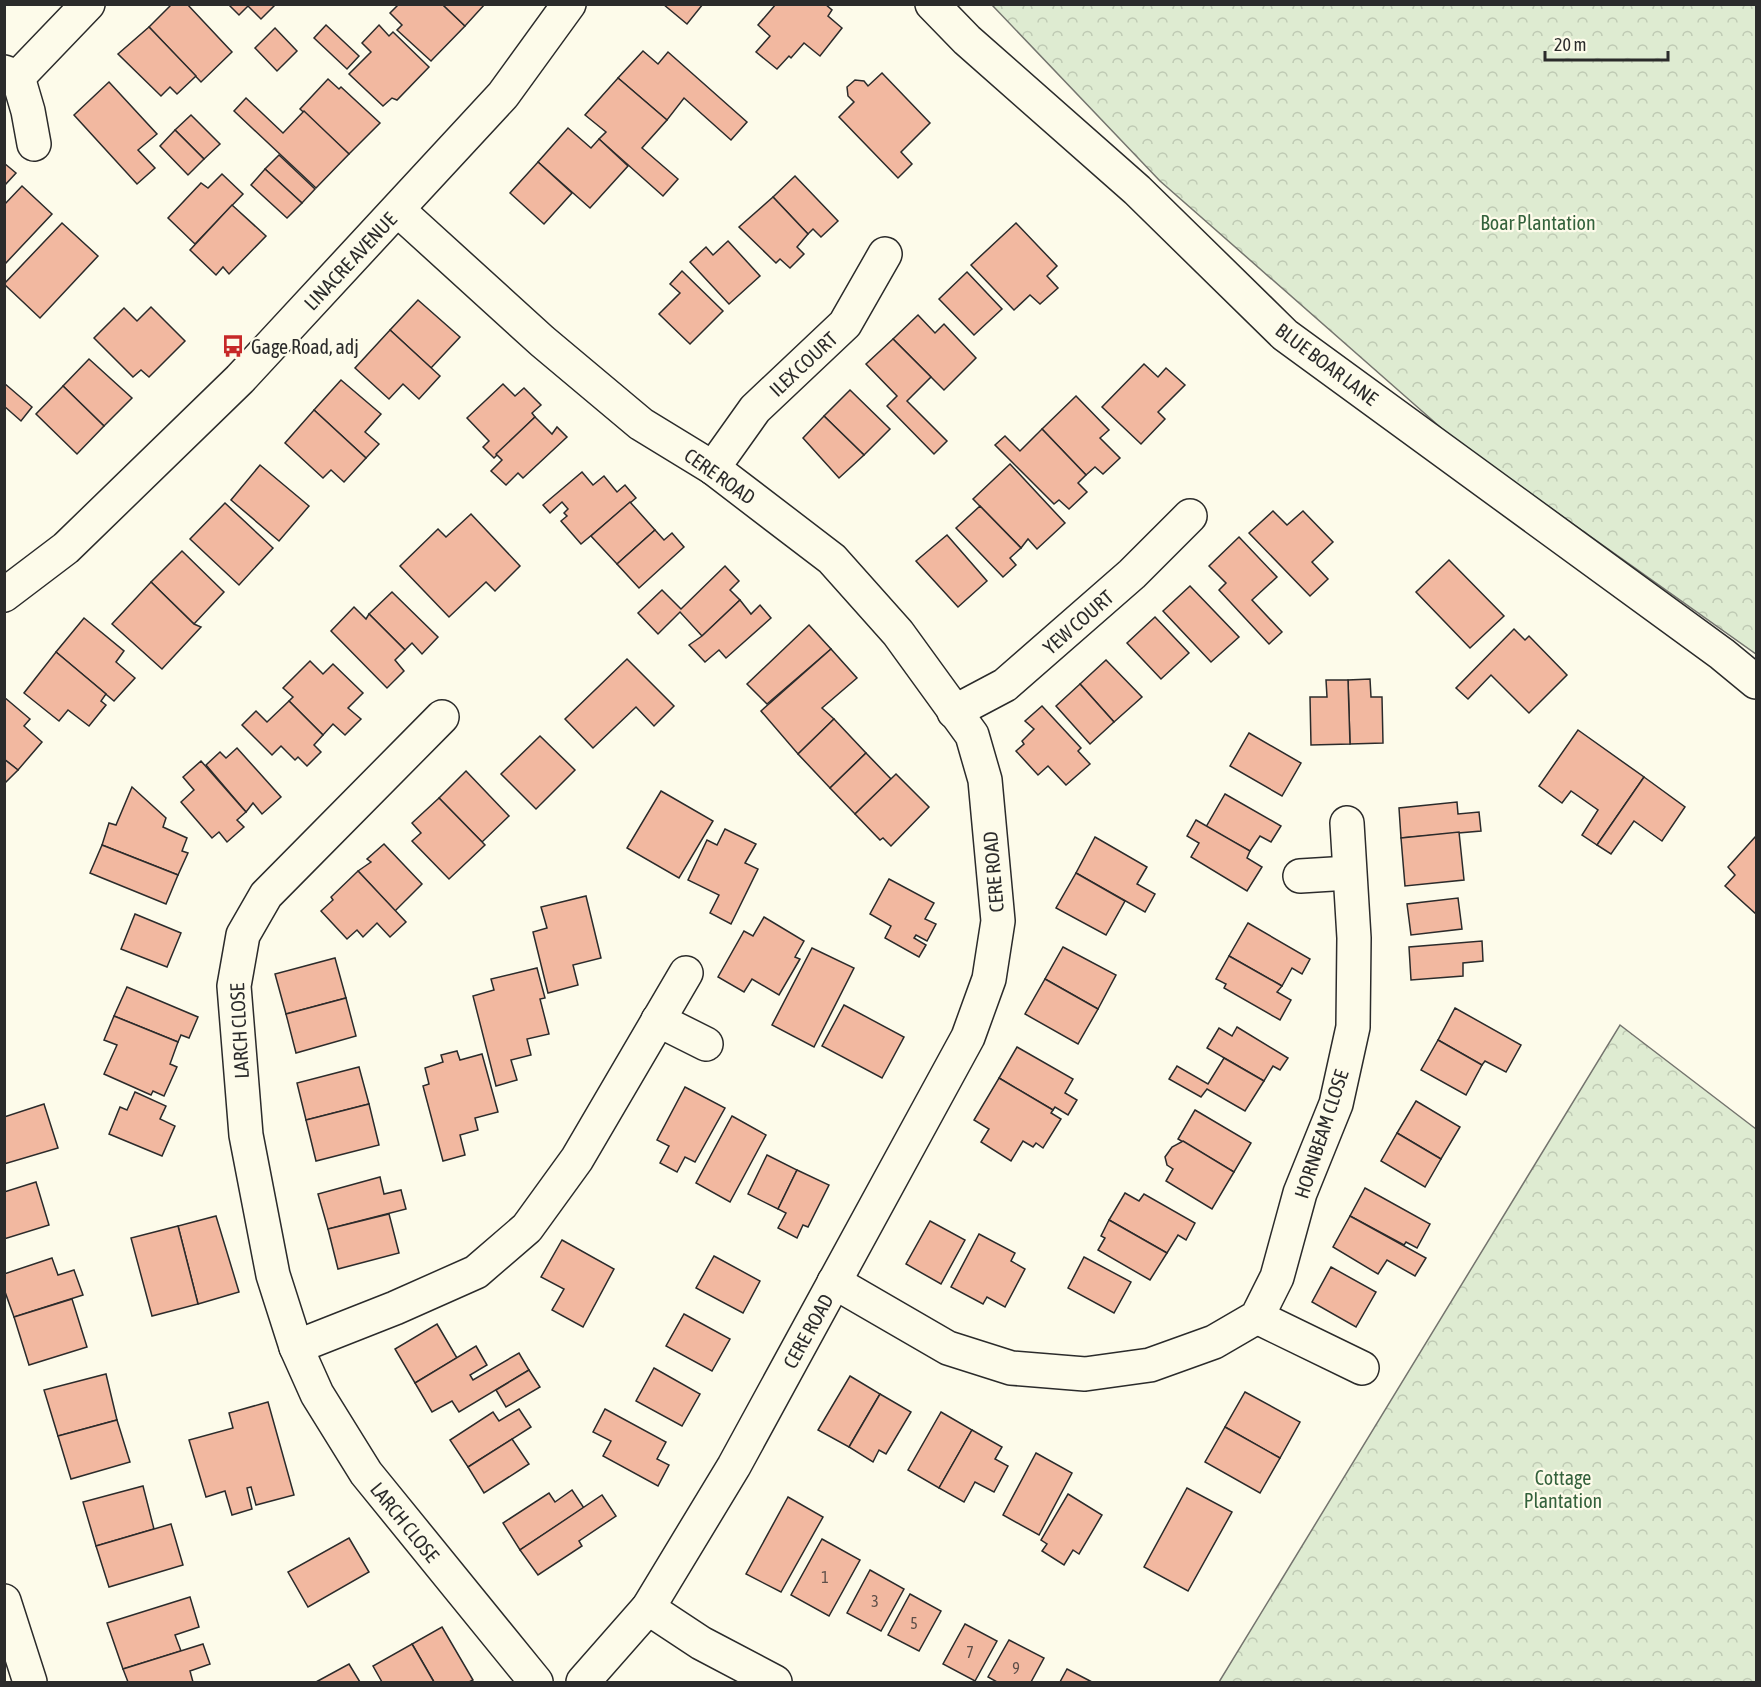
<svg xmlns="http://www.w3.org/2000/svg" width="1761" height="1687" viewBox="0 0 1761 1687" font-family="'Asap Condensed',sans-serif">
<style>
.forest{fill:url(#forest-crowns);stroke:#74746e;stroke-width:1.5}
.building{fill:#f2b8a0;stroke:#2b2b2b;stroke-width:1.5}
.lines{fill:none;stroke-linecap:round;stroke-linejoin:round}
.minor-casing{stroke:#2b2b2b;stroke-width:36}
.minor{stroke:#fdfbea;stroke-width:33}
.labels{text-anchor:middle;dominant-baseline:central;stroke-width:4.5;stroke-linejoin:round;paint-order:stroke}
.number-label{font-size:16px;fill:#5d4e48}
.park-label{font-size:20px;fill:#34623c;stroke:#fdfbea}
.street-label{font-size:20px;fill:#2b2b2b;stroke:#fdfbea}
.poi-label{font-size:20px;fill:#2b2b2b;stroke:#fdfbea;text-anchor:start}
</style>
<defs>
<pattern id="forest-crowns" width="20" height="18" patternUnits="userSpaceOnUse" patternTransform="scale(1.5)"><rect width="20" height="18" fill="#deebd1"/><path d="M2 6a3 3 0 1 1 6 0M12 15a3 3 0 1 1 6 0" fill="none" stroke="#bfcab4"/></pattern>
</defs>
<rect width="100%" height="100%" fill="#fdfbea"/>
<g class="forest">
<path d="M992,5H1756V654L1456,441L1160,181Z"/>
<path d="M1620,1025L1756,1129V1682H1219Z"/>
</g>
<g class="building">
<path d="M172,4H187L232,52L201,82L149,27Z"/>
<path d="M228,4H276L261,19L248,6L239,15Z"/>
<path d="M399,4H442L465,26L431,61L397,30L402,25L390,13Z"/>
<path d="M442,4H485L465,26Z"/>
<path d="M663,4H703L687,24Z"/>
<path d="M776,4H825L832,10L828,16L842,28L820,56L804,43L791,58L789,56L777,69L756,52L770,36L758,25Z"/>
<path d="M326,25L359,56L347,69L314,38Z"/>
<path d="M379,25L389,36L393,32L429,67L397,100L392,98L383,106L349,74L371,52L362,43Z"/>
<path d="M149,27L196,76L177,94L170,87L161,96L118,54Z"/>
<path d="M275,28L297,51L277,71L255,48Z"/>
<path d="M643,51L658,64L668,52L747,122L731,140L684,98L667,120L618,78Z"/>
<path d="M882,73L930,123L901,152L912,164L898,178L839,117L854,102L848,96L847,87L855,80L864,81L868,86Z"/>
<path d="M618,78L667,120L642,148L678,179L663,196L599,139L606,132L585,115Z"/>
<path d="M328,79L339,89L341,87L380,123L349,154L300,109Z"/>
<path d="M109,82L157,134L138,150L155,168L137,184L74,115Z"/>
<path d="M246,98L283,133L304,111L349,154L316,188L234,111Z"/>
<path d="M191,115L220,144L204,159L175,130Z"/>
<path d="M568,128L591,148L599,139L628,166L590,208L538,162Z"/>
<path d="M175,130L204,159L188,175L160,146Z"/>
<path d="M279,155L315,189L302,203L265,169Z"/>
<path d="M538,162L572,193L544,224L510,193Z"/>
<path d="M4,163L16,173L4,186Z"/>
<path d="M265,169L302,203L287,218L251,185Z"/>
<path d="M222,174L243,194L195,244L168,218L201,183L208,188Z"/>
<path d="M795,176L838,221L821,237L813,229L808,234L773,197Z"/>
<path d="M22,186L52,214L4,265V205Z"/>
<path d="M773,197L808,234L797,247L804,254L790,268L780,259L776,263L739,227Z"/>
<path d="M232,205L266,236L229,274L223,267L216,275L190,250Z"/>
<path d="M62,223L98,256L40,318L4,284Z"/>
<path d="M1016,223L1057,266L1047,276L1058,288L1040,304L1030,295L1014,310L971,265Z"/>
<path d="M728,241L760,276L729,304L690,262L706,247L713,255Z"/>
<path d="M682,271L723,311L690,344L659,314L680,293L670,284Z"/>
<path d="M967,272L1002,309L974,335L939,299Z"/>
<path d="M418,300L460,337L431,368L390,330Z"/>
<path d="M151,307L185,341L149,377L141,370L133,377L94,338L124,308L137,321Z"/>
<path d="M918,315L935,333L944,324L976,358L944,390L893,339Z"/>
<path d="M390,330L440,376L419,399L403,384L389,399L355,368Z"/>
<path d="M893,339L931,377L907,401L947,441L934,454L887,406L897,396L866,364Z"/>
<path d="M89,359L132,398L104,426L63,386Z"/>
<path d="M1144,364L1158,377L1166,368L1185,385L1158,412L1165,419L1141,444L1102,407Z"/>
<path d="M341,380L381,414L365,432L379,444L366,458L314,410Z"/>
<path d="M4,383L32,407L21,421L4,406Z"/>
<path d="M503,384L515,396L524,388L541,405L532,413L535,417L494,458L483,447L489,441L467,418Z"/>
<path d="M63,386L104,426L77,454L36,414Z"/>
<path d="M850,390L890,429L864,455L824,416Z"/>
<path d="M1076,396L1109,430L1100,438L1120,458L1103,474L1095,467L1086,475L1042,429Z"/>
<path d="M314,410L366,458L344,482L331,470L323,478L285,443Z"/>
<path d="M824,416L864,455L839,478L803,438Z"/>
<path d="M535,417L552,434L557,427L567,437L523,478L518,473L506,485L491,471L502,460L496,454Z"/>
<path d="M1042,429L1086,475L1078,483L1087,492L1069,509L1059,500L1054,504L995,445L1005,436L1020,451Z"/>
<path d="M1010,464L1065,523L1037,549L1028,539L1021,548L973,499Z"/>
<path d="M260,465L309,506L279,541L231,500Z"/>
<path d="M582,472L593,485L604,476L617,492L625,485L636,498L581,544L561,521L567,516L564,513L568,509L562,502L550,513L543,505Z"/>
<path d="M630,502L655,530L617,564L591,536Z"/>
<path d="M225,503L273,548L239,585L190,539Z"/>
<path d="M980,506L1021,548L1010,558L1016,565L1003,577L956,528Z"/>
<path d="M1273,511L1287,525L1303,511L1333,542L1312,562L1328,579L1310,596L1249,533Z"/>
<path d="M471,514L520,566L495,591L486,582L449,617L400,566L438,529L446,537Z"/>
<path d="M655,530L664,540L672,533L684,547L639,588L617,564Z"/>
<path d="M947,535L987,581L958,607L916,561Z"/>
<path d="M1239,537L1277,577L1252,600L1282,632L1269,644L1219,590L1226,583L1209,566Z"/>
<path d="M182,551L224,592L194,624L151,582Z"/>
<path d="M1449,560L1504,616L1470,648L1416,592Z"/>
<path d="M725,566L739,581L730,590L740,600L702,636L680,612L658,634L638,613L662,590L681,609Z"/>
<path d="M151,582L194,624L201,627L162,669L112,624Z"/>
<path d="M1190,586L1239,637L1211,662L1163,611Z"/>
<path d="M392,592L438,637L422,654L412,643L405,650L369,614Z"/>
<path d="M740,600L751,614L760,605L771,618L726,658L719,650L705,662L689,645L702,636Z"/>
<path d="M354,607L366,619L369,614L405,650L395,660L404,671L387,688L331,631Z"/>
<path d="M1155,617L1189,653L1161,679L1127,643Z"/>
<path d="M84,618L124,651L116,662L135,678L114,701L56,652Z"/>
<path d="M809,625L831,649L767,704L747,684Z"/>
<path d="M1514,629L1525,640L1529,636L1567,675L1529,713L1491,675L1468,699L1456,688Z"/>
<path d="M831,649L857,678L822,708L834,719L798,754L761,711Z"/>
<path d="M56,652L106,694L101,701L106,705L89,726L68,710L59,721L24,693Z"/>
<path d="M627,659L674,706L654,726L636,707L593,748L565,719Z"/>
<path d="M1106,660L1142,697L1114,722L1080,684Z"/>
<path d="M310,661L323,674L333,664L363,693L348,708L361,719L345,735L333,724L323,735L289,701L293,697L283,688Z"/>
<path d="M1370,679L1371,697H1382L1383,743L1350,744L1348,680Z"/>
<path d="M1326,680H1348L1350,744L1311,745L1310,697H1327Z"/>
<path d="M1080,684L1114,722L1090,744L1056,706Z"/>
<path d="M4,697L30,719L24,726L42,742L18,770L4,759Z"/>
<path d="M289,701L323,735L314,745L321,752L307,766L298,757L295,760L281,746L272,755L242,725L256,711L267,722Z"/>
<path d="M1042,706L1081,748L1078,751L1090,764L1066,785L1048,766L1038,775L1016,751L1024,744L1022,741L1034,729L1025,721Z"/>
<path d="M834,719L866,753L830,788L798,754Z"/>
<path d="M1578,730L1644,777L1597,845L1582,835L1598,810L1571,791L1562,803L1539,786Z"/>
<path d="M1249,733L1301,763L1282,796L1230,766Z"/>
<path d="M540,736L575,770L536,809L501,774Z"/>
<path d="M237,748L281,797L262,814L253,803L246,812L206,765L220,752L226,758Z"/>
<path d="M866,753L891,779L855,814L830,788Z"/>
<path d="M4,759L18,770L4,784Z"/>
<path d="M201,761L246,812L237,820L244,827L227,842L219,832L212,838L181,802L194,790L183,777Z"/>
<path d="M466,771L509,816L482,842L439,798Z"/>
<path d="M896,774L929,807L891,846L883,838L880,840L855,814Z"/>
<path d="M1644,777L1685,807L1662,841L1634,821L1611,854L1597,845Z"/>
<path d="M132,787L166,818L163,827L187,838L182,851L188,853L178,875L102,845L109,823L116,825Z"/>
<path d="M661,791L713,821L679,878L627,848Z"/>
<path d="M1225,794L1281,826L1271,842L1260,836L1250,851L1206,827Z"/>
<path d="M439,798L485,845L449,879L412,841L421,833L412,823Z"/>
<path d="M1457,802L1458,814L1479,812L1481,831L1401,838L1399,808Z"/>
<path d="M1196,820L1250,851L1247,858L1262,867L1247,891L1191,857L1199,843L1187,836Z"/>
<path d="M725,829L756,844L745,863L758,869L731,924L710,913L719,895L688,880L707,840L717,845Z"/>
<path d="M1459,832L1464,880L1405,886L1401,838Z"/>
<path d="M1756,836V914L1725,886L1735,875L1728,867Z"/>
<path d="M1095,837L1147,867L1137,884L1155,894L1145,912L1076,873Z"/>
<path d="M384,844L422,884L395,911L358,871L371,862L367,859Z"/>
<path d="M102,845L178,875L166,904L90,873Z"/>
<path d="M358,871L406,922L390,937L377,923L363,937L357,930L347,939L321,911L333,900L331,897Z"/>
<path d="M1076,873L1125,901L1106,935L1056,908Z"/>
<path d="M889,879L934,903L925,919L936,924L927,941L916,935L914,938L926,945L919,957L885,938L891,926L870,914Z"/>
<path d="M586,896L601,958L573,965L578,985L548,993L533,932L547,928L541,907Z"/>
<path d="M1458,898L1462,929L1411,935L1407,904Z"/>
<path d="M135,914L181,933L167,967L121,949Z"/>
<path d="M764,917L804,941L795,957L800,959L779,995L752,979L744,992L718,977L744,931L753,936Z"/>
<path d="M1248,923L1310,959L1302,974L1292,968L1282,986L1229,956Z"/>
<path d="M1482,941L1483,961L1463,963V976L1411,980L1409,947Z"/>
<path d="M1063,947L1116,975L1098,1009L1045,979Z"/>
<path d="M812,948L854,968L814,1047L772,1025Z"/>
<path d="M1229,956L1282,986L1277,992L1291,1000L1280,1020L1224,988L1226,984L1216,979Z"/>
<path d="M335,958L346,998L286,1014L275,974Z"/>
<path d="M537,968L545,998L540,999L549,1034L527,1039L531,1055L511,1060L517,1080L496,1086L473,996L494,990L491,979Z"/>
<path d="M1045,979L1098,1009L1078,1044L1025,1014Z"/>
<path d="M127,987L198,1017L189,1038L181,1035L178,1042L114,1016Z"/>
<path d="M346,998L356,1036L296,1053L286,1014Z"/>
<path d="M844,1005L904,1037L882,1078L822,1046Z"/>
<path d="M1455,1008L1521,1045L1506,1072L1485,1061L1482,1065L1438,1040Z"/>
<path d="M114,1016L178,1042L170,1064L177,1067L164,1096L153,1091L151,1095L104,1074L117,1045L104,1040Z"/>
<path d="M1237,1027L1288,1058L1280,1070L1273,1066L1264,1081L1207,1048L1219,1028L1232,1036Z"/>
<path d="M1438,1040L1482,1065L1466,1095L1421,1070Z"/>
<path d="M1017,1047L1073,1079L1065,1093L1077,1100L1068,1115L1055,1107L1053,1110L999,1078Z"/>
<path d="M457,1051L460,1060L482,1054L498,1112L475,1118L478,1130L460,1135L465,1155L443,1161L423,1086L429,1084L425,1068L443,1062L441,1055Z"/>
<path d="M1224,1058L1264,1081L1245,1111L1207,1089L1201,1097L1169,1079L1177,1066L1208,1084Z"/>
<path d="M359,1067L369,1104L306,1120L297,1083Z"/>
<path d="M999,1078L1053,1110L1051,1113L1061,1119L1043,1148L1036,1143L1033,1147L1023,1141L1011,1161L981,1142L989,1129L974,1120Z"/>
<path d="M685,1087L725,1108L695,1162L685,1157L677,1172L660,1163L669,1146L657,1140Z"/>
<path d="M135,1092L166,1106L160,1119L175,1126L162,1156L109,1134L120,1107L127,1110Z"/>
<path d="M1416,1101L1460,1127L1441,1159L1397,1133Z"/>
<path d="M44,1104L58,1148L4,1164V1117Z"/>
<path d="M369,1104L379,1145L316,1161L306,1120Z"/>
<path d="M1195,1110L1251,1143L1234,1172L1178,1139Z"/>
<path d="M732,1116L766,1135L730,1202L696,1183Z"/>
<path d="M1397,1133L1441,1159L1425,1187L1381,1161Z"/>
<path d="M1183,1141L1234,1172L1212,1209L1166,1181L1173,1169L1167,1165L1165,1157L1172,1147Z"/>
<path d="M767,1155L797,1170L778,1209L748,1194Z"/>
<path d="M797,1170L829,1185L808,1227L803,1225L797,1238L778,1228L786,1213L778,1209Z"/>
<path d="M380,1177L384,1194L401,1190L406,1209L328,1229L318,1194Z"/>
<path d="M36,1182L49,1225L4,1239V1192Z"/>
<path d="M1365,1188L1430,1224L1417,1248L1406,1242L1404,1245L1350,1216Z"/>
<path d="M1125,1193L1139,1201L1144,1194L1195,1223L1186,1240L1178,1235L1167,1253L1109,1220Z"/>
<path d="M389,1214L399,1253L338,1269L328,1229Z"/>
<path d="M216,1216L239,1292L198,1304L178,1226Z"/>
<path d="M1350,1216L1426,1258L1415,1276L1387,1260L1378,1274L1333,1247Z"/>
<path d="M1109,1220L1167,1253L1150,1280L1098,1250L1105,1238L1101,1236Z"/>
<path d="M930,1221L965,1240L941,1284L906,1264Z"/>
<path d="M178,1226L198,1304L152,1316L131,1238Z"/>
<path d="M979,1234L1015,1253L1011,1261L1025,1269L1005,1307L987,1297L983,1304L951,1287Z"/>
<path d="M562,1240L614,1269L583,1327L552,1310L564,1289L541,1277Z"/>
<path d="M714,1256L760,1281L743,1313L696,1288Z"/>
<path d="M1084,1257L1131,1282L1114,1313L1068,1288Z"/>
<path d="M52,1258L58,1275L74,1270L83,1295L14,1317L4,1289V1274Z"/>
<path d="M1331,1267L1376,1292L1356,1327L1312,1302Z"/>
<path d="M72,1299L87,1347L29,1365L14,1317Z"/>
<path d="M684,1314L730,1339L712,1371L666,1346Z"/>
<path d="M437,1324L457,1358L415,1383L395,1349Z"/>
<path d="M476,1346L487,1365L470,1375L473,1380L519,1353L529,1370L459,1412L452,1401L432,1412L415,1383Z"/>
<path d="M654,1368L700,1394L682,1426L636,1401Z"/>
<path d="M529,1370L540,1387L506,1407L496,1390Z"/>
<path d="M106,1374L117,1420L58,1436L44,1390Z"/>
<path d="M850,1376L880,1394L849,1447L818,1430Z"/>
<path d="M1245,1392L1300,1422L1280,1458L1225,1427Z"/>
<path d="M880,1394L911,1412L886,1454L879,1450L873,1462L849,1447Z"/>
<path d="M268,1402L294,1495L256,1505L251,1487L247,1488L252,1509L232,1515L225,1491L206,1497L189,1440L233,1428L229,1413Z"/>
<path d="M519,1409L531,1427L468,1467L450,1440L493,1412L499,1421Z"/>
<path d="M605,1409L666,1442L657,1459L669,1465L658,1486L603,1456L611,1441L593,1432Z"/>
<path d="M941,1412L972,1430L939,1488L908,1470Z"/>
<path d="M117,1420L130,1462L71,1479L58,1436Z"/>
<path d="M1225,1427L1280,1458L1260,1493L1205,1462Z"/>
<path d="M972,1430L1002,1447L995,1459L1008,1466L994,1492L975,1482L964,1502L939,1488Z"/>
<path d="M512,1439L529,1464L484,1493L468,1467Z"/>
<path d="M1036,1453L1072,1473L1039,1535L1003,1515Z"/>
<path d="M143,1486L154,1529L96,1546L83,1502Z"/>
<path d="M1187,1488L1232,1512L1188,1591L1144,1567Z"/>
<path d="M572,1490L584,1508L520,1550L503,1523L549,1493L555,1502Z"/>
<path d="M1068,1494L1102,1515L1079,1554L1073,1550L1064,1565L1042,1551L1047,1544L1041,1540Z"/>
<path d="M602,1495L616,1516L579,1541L582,1546L538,1575L520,1550Z"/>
<path d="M788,1497L823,1517L781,1592L746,1574Z"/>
<path d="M171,1524L183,1565L109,1587L96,1546Z"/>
<path d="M349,1538L369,1572L308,1607L288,1572Z"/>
<path d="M822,1539L860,1560L829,1616L791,1595Z"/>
<path d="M870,1570L904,1589L881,1631L847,1613Z"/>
<path d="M910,1594L941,1611L919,1651L888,1635Z"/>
<path d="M190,1597L199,1627L175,1635L181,1651L123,1669L107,1623Z"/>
<path d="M965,1624L997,1641L975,1681L943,1664Z"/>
<path d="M442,1627L473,1680L469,1682H434L412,1644Z"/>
<path d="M1009,1640L1044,1658L1031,1682H997L988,1677Z"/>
<path d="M203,1644L210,1664L190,1671L193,1682H128L123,1669Z"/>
<path d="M412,1644L434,1682H382L373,1666Z"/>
<path d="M349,1664L360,1682H316Z"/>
<path d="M1067,1669L1092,1682H1060Z"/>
</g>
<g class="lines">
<g class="minor-casing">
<g id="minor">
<path d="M932,4L967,40L1137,190L1285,335L1722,654L1756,682"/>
<path d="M4,72L18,77L88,4"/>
<path d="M18,77L28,111L34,144"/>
<path d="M398,210L542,341L641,424L713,468L832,559L898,633L972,735L985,780L998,921L989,979L968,1037L734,1466L648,1608L583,1682"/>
<path d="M713,468L755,409L845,324L885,254"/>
<path d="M4,595L66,548L240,379L503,95L569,4"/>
<path d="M954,712L1005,685L1132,574L1190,516"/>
<path d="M442,717L266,895L243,935L234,986L246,1135L273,1275L296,1347L317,1394L366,1473L536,1682"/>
<path d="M1300,876L1349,873"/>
<path d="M658,1020L706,1044"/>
<path d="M834,1282L948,1348L1011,1368L1085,1374L1150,1365L1214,1342L1257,1317L1277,1277L1300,1193L1336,1104L1353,1027L1354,938L1347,823"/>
<path d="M1257,1317L1362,1368"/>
<path d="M296,1347L395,1308L476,1272L527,1228L577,1159L686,973"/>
<path d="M4,1601L30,1682"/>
<path d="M648,1608L701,1643L775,1682"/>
</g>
</g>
<use href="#minor" class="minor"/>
</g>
<defs>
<g id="bus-bare" transform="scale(1.8)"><path d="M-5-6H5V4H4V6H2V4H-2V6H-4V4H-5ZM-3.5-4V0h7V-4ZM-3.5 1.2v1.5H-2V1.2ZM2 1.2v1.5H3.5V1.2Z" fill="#c62828" stroke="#fdfbea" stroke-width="2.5" paint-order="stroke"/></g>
</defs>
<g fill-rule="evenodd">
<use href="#bus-bare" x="233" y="346"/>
</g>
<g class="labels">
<g class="number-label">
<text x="825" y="1577">1</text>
<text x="875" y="1601">3</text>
<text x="914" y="1623">5</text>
<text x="970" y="1652">7</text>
<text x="1016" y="1668">9</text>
</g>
<g class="park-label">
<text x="1538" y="222">Boar Plantation</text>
<text x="1563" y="1477">Cottage<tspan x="1563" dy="23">Plantation</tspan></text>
</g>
<g class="street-label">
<text transform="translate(350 261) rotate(-47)">LINACRE AVENUE</text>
<text transform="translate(803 364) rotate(-43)">ILEX COURT</text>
<text transform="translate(1327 364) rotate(37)">BLUE BOAR LANE</text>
<text transform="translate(720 476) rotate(35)">CERE ROAD</text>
<text transform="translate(1078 622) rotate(-41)">YEW COURT</text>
<text transform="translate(993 872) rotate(-95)">CERE ROAD</text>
<text transform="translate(239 1031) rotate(-93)">LARCH CLOSE</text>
<text transform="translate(1321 1134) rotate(-72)">HORNBEAM CLOSE</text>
<text transform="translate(808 1331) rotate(-61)">CERE ROAD</text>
<text transform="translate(405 1522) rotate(51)">LARCH CLOSE</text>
</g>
<g class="poi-label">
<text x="251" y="346">Gage Road, adj</text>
</g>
</g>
<rect width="1761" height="1687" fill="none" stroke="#2b2b2b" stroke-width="12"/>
<path d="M1545 51v9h123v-9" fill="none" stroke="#2b2b2b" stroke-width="3"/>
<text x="1554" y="51" font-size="18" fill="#2b2b2b" stroke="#fdfbea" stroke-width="4.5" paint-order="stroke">20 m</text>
</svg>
